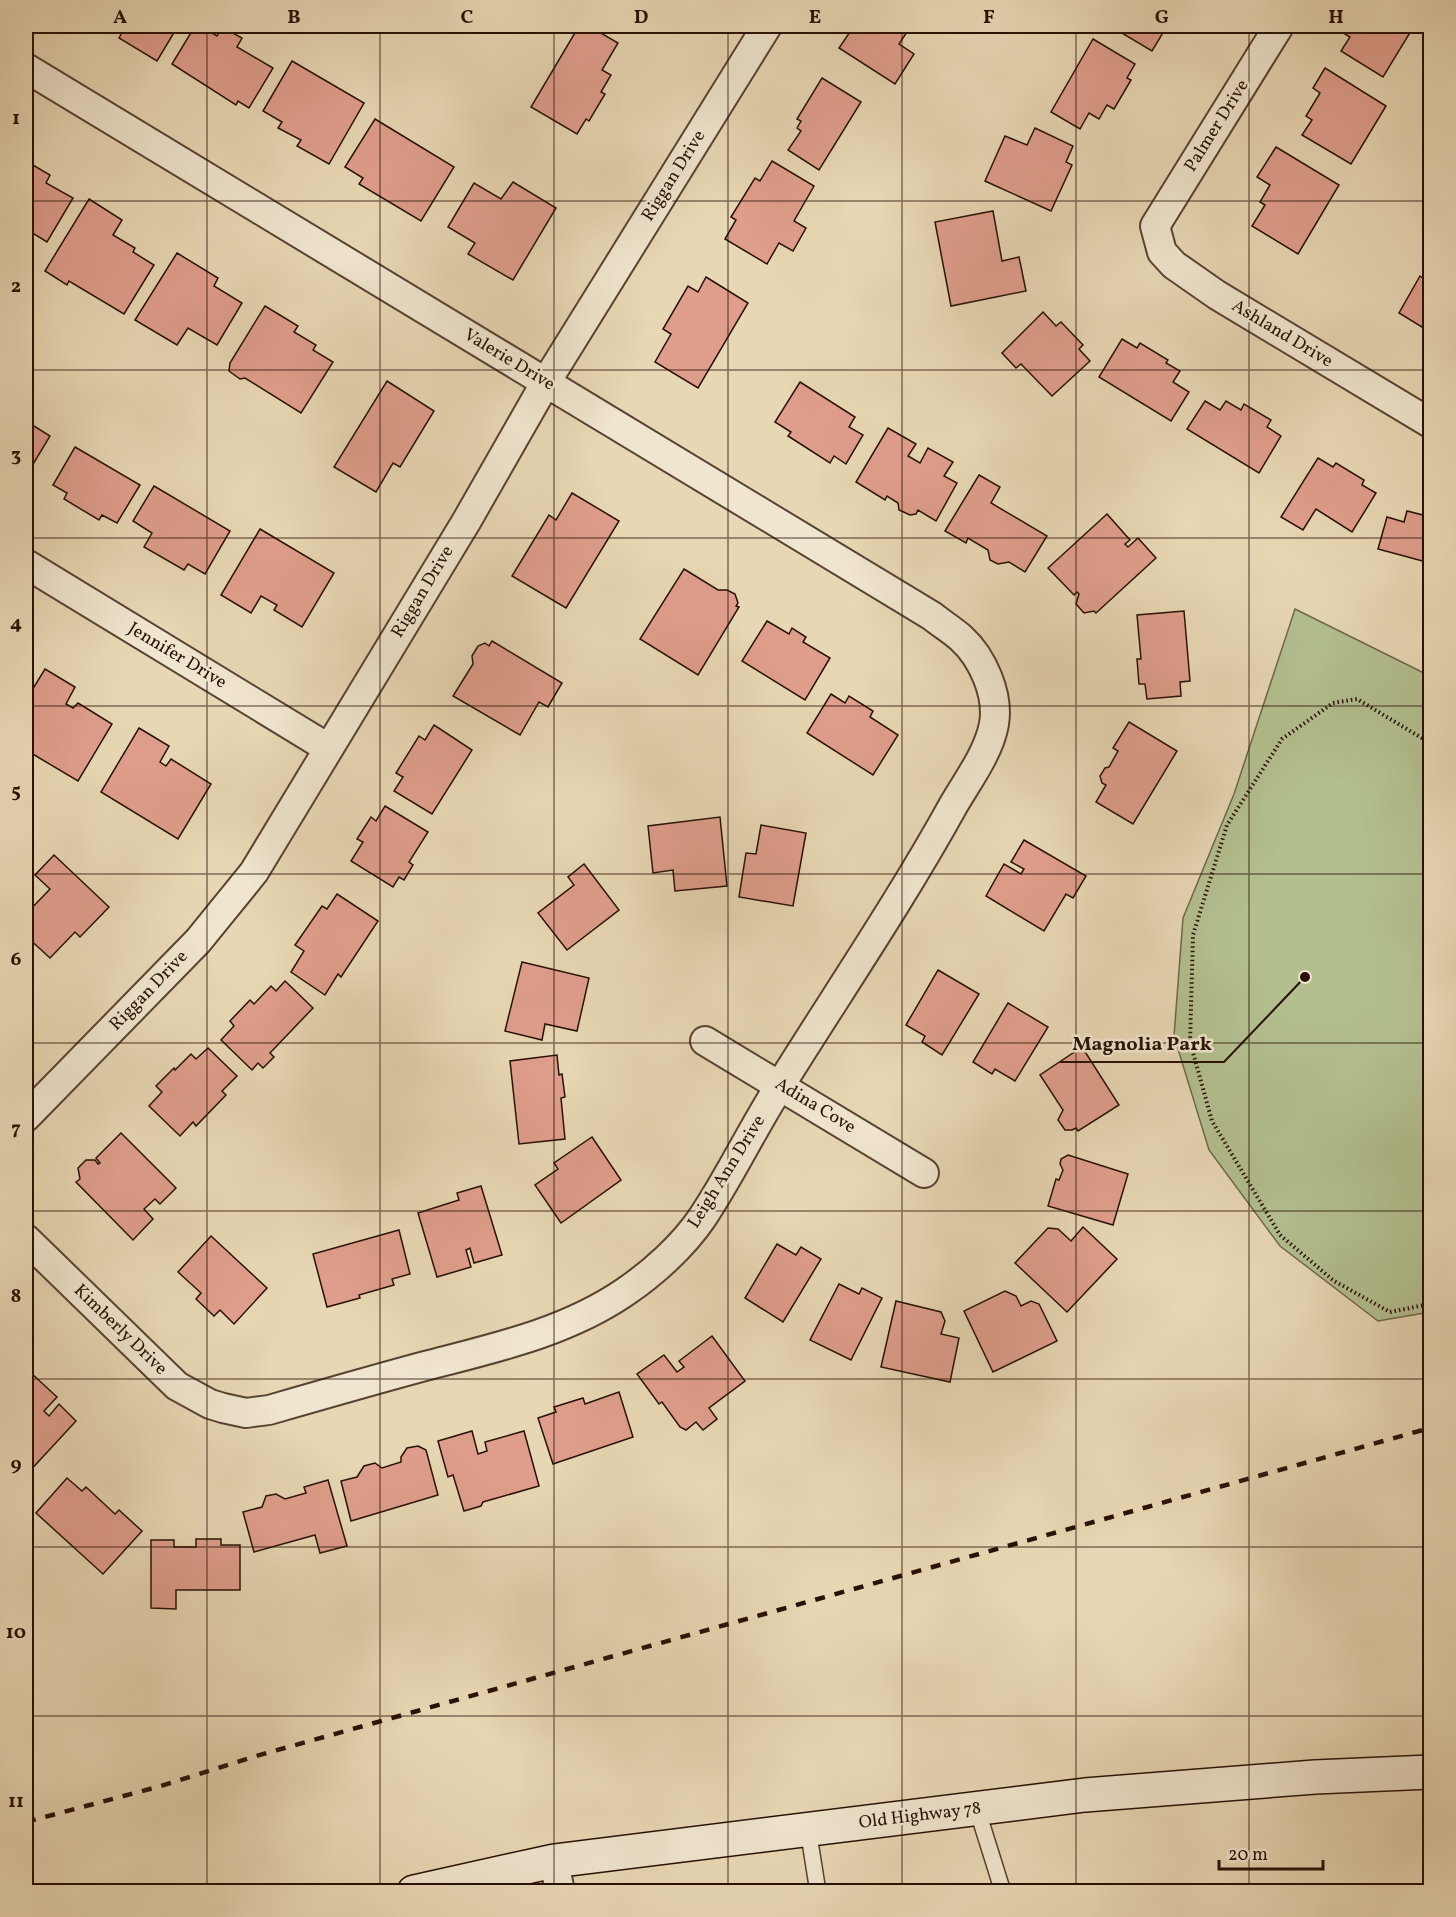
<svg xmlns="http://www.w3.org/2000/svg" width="1456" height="1917" viewBox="0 0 1456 1917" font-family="Vollkorn,serif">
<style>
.park{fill:#b3bf8f;stroke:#6e684a;stroke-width:1.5}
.building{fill:#df9e8c;stroke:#281006;stroke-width:1.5}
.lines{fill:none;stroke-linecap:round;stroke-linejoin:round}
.lane-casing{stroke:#584232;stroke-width:18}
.street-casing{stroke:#584232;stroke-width:32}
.secondary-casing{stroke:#281006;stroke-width:36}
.path{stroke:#281006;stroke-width:4;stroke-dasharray:1.5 3;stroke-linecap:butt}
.lane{stroke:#f0e5ce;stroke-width:15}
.street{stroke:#f0e5ce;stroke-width:28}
.secondary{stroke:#f0e5ce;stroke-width:33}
.rail{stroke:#281006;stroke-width:4.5;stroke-dasharray:10 10;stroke-linecap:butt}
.grid{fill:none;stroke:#281006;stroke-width:1.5;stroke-opacity:0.55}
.labels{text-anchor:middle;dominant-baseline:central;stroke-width:5;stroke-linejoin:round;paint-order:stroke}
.street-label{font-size:18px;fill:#281006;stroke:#f0e5ce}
.leader{fill:none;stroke:#281006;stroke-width:2}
.callout-dot{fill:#281006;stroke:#f0e5ce;stroke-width:2}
.callout-label{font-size:20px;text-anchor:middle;font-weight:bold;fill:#281006;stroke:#f0e5ce;stroke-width:5;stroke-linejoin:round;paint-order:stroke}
.neatline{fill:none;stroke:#281006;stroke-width:2}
.grid-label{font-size:20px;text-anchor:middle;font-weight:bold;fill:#281006}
</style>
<rect width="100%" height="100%" fill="#e8d7b4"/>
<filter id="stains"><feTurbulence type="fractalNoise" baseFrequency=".00333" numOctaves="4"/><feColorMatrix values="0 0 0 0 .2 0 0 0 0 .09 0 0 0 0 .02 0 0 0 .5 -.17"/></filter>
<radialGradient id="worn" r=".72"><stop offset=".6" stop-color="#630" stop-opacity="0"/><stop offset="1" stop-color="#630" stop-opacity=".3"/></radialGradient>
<path class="park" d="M1295,609L1430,676V1312L1378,1321L1280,1246L1209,1150L1174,1036L1183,918L1234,794Z"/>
<g class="building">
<path d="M122,26H178L157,61L119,38L125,27Z"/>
<path d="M195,26H199L217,36L222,27L242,38L237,47L273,68L249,108L238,101L236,105L172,64Z"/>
<path d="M510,26H525L520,32Z"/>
<path d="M579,26H589L618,43L602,70L611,75L601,92L605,94L589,121L586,119L577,134L531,107Z"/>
<path d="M854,26H911L899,44L914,54L895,84L839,48Z"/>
<path d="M1110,26H1167L1152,51Z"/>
<path d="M1351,26H1414L1383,77L1341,51L1350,37L1345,34Z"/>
<path d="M1093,39L1135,64L1127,78L1131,80L1114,109L1107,105L1099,119L1089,113L1080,129L1051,112Z"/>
<path d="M292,61L364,103L329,164L297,146L301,140L278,128L282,122L263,111Z"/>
<path d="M1325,68L1386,106L1351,164L1302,135L1312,120L1306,116L1320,93L1313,88Z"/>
<path d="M822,78L861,102L819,170L788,150L801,131L797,128L801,121L797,119Z"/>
<path d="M375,119L454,167L421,221L359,184L363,178L345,167Z"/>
<path d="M1035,128L1073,146L1066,162L1072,165L1051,211L985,181L1005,136L1027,145Z"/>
<path d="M1276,147L1339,185L1298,254L1252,226L1265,205L1260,202L1270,185L1257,177Z"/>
<path d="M26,161L50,175L46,183L73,198L47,242L26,229Z"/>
<path d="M772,161L814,186L794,221L806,228L793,251L779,243L767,264L725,239L736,220L731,217L755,178L760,181Z"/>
<path d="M513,182L556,208L513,280L468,254L475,243L448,227L474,183L501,199Z"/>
<path d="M89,199L122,220L113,235L135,248L133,252L154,265L124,314L69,281L67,285L45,271Z"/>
<path d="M993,211L1002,261L1019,257L1026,291L951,306L935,222Z"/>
<path d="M177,253L218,278L214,286L242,303L217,345L188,328L177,345L135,320Z"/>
<path d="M1420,276L1430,283V332L1399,313Z"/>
<path d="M706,277L748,303L698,388L655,362L671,334L663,329L688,286L698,292Z"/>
<path d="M265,306L298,326L294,332L316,345L313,350L333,362L301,413L245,378L240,379L229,371L230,363Z"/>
<path d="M1043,312L1056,326L1061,322L1083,345L1079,349L1090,361L1052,396L1021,364L1016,368L1002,353Z"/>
<path d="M1122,339L1137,348L1140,343L1168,360L1166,363L1180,371L1173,382L1189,392L1171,421L1099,377Z"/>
<path d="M387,381L434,411L400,467L393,463L376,492L334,467Z"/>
<path d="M800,382L855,417L849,427L863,435L846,464L834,456L830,463L788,436L791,432L775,422Z"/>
<path d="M1205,401L1220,410L1226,401L1241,410L1244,404L1271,420L1267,427L1281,436L1259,473L1187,429Z"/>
<path d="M26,421L50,436L26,476Z"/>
<path d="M888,428L916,444L908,456L920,463L928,448L953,462L944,476L957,483L936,521L918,510L916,514L910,515L899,510L898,503L887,496L885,500L856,482Z"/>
<path d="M75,447L140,485L117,523L102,515L99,520L64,499L67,493L53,485Z"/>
<path d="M1318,458L1333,467L1336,463L1364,480L1362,485L1376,493L1352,532L1316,509L1303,530L1281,517Z"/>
<path d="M979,475L1000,487L991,503L1047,536L1025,572L1009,562L998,564L990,560L988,550L968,538L966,543L945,531Z"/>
<path d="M154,486L230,531L205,574L188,564L184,570L144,547L152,533L133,521Z"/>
<path d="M572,493L619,521L566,608L512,576L549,515L556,520Z"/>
<path d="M1425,509L1430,510V563L1378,549L1387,517L1404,522L1407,511L1423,515Z"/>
<path d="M1107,514L1130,540L1125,544L1128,547L1138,538L1156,558L1096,613L1094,611L1084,613L1076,604L1079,594L1077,592L1074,595L1048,568Z"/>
<path d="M260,529L334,573L302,627L274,610L277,605L261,596L251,613L221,595Z"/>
<path d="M684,569L718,590H727L735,594L738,603L736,606L739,607L698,675L640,639Z"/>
<path d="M1184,611L1190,681L1180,682L1181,696L1147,699L1145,684H1139L1137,659H1141L1137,615Z"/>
<path d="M767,621L789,634L792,628L806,637L803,642L830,658L805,700L742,661Z"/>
<path d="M492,641L562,683L548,707L539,702L520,735L453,696L473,664L472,656L478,646L485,643L489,646Z"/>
<path d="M45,669L75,687L66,704L73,708L78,703L112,724L78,781L26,750V700Z"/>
<path d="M831,694L845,703L849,696L873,711L870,717L898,735L873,775L807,733Z"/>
<path d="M1129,722L1177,751L1133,824L1096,802L1106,785L1102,783L1100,776L1105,768L1109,767L1118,751L1113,748Z"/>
<path d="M434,725L472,750L432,814L394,791L403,777L396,773L419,736L425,740Z"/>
<path d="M139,728L169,746L160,762L166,766L171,759L211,784L178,839L101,792Z"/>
<path d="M385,806L428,832L409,862L413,865L404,880L399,877L393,887L351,861L363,842L357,839L371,817L376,821Z"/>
<path d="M720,817L727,886L675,891L673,870L653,873L648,826Z"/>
<path d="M761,825L806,833L793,906L739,897L746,853L756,854Z"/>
<path d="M1024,840L1086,876L1073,898L1066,894L1044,931L986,896L1004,864L1021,874L1024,869L1011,862Z"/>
<path d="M54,855L109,907L80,937L75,932L50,958L26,936V914L50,889L35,875Z"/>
<path d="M584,864L619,910L567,950L538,913L574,885L568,877Z"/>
<path d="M337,894L378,921L341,977L338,974L325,995L291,972L304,951L295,945L322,906L327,909Z"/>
<path d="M522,962L589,978L577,1031L545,1024L542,1040L505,1031Z"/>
<path d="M938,970L979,994L942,1055L922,1042L925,1036L906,1025Z"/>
<path d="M285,981L313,1008L270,1053L274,1057L263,1068L258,1063L252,1070L221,1040L234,1026L230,1021L250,1000L254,1004L271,986L276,991Z"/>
<path d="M1008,1003L1048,1027L1015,1081L995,1069L992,1074L973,1062Z"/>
<path d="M1082,1047L1119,1105L1078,1131L1076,1128L1072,1130H1065L1058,1120L1063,1110L1040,1075Z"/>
<path d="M208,1048L237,1076L222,1091L226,1095L196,1126L193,1122L180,1136L149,1106L162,1092L156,1086L174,1068L175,1070L191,1054L196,1059Z"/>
<path d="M557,1055L559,1075L562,1074L565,1097L561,1098L565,1139L519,1144L510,1061Z"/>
<path d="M121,1133L176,1188L160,1204L155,1199L144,1209L153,1219L133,1240L76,1182L80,1179L78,1168L86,1160H95L98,1164L100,1163L96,1158Z"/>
<path d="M592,1137L621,1180L561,1223L535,1185L558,1169L554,1163Z"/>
<path d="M1068,1155L1128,1174L1113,1225L1048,1206L1056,1179L1059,1180L1063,1170L1060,1164L1061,1159Z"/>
<path d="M481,1186L502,1255L474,1263L470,1248L466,1250L471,1267L437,1277L418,1213L459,1200L457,1193Z"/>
<path d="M1083,1227L1117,1259L1067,1312L1015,1263L1048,1228L1058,1229L1071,1241Z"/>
<path d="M399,1230L410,1274L392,1279L394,1285L359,1295L360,1298L327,1307L313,1254Z"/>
<path d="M211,1236L267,1288L234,1324L220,1310L214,1316L196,1299L201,1293L178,1272Z"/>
<path d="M777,1244L796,1255L801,1247L821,1259L783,1322L745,1298Z"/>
<path d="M839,1284L859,1294L862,1288L882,1298L851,1360L810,1340Z"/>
<path d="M1005,1291L1016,1296L1021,1306L1031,1301L1039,1304L1057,1341L993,1372L964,1311Z"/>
<path d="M896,1301L941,1312L945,1321L941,1334L959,1338L950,1382L881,1367Z"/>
<path d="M712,1336L745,1381L709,1408L717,1419L703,1430L696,1422L686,1430L680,1427L662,1402L659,1404L637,1374L664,1355L677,1372L684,1367L679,1361Z"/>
<path d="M30,1372L57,1397L44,1411L49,1416L59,1404L76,1421L26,1475V1377Z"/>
<path d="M619,1392L633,1437L553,1464L538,1418L556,1412L554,1407L583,1398L585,1404Z"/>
<path d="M472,1431L478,1454L487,1451L485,1442L524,1431L539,1486L483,1502L481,1506L464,1511L453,1475L448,1477L438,1441Z"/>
<path d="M418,1446L426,1450L438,1495L351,1521L341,1481L357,1477L364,1466L375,1463L382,1468L401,1462V1457L407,1448Z"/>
<path d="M67,1478L82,1491L86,1487L115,1514L119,1510L142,1531L103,1574L36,1513Z"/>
<path d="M328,1480L347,1546L320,1553L315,1535L254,1552L243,1512L262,1507L266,1496L276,1494L285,1499L306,1493L304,1487Z"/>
<path d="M196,1539H221V1545H240V1590H176V1609L151,1608V1540H174V1547H196Z"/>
</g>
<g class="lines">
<g class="lane-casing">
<g id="lane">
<path d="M977,1809L1003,1892"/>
<path d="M808,1829L818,1892"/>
</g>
</g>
<g class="street-casing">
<g id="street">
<path d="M1279,26L1155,226L1162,252L1174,265L1217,295L1430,423"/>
<path d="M26,68L932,616C942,624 952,630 961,638C983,658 999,695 994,724C989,752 968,780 954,804C901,900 839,991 781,1084C753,1127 731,1175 702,1218C683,1246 653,1273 625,1292C565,1333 494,1348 425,1366C373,1380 321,1395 269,1410L246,1413L223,1408L210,1404L177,1386L26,1239"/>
<path d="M26,564L328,748"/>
<path d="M705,1041L924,1173"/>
<path d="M26,1117L198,941L254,872L466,522L546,382L767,26"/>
<path d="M554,1861L560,1892"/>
</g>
</g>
<g class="secondary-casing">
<path id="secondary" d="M414,1892L554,1861L1085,1795L1315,1777L1430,1772"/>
</g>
<path class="path" d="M1430,743L1357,699L1333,703L1282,739L1227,825L1193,935L1190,1042L1212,1121L1280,1235L1334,1281L1390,1312L1430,1304"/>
<use href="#lane" class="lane"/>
<use href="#street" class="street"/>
<use href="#secondary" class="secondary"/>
<path class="rail" d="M26,1822L161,1786L256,1756L1430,1428"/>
</g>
<path class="grid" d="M207,26V1892M380,26V1892M554,26V1892M728,26V1892M902,26V1892M1076,26V1892M1249,26V1892M26,201H1430M26,370H1430M26,538H1430M26,706H1430M26,874H1430M26,1043H1430M26,1211H1430M26,1379H1430M26,1547H1430M26,1716H1430"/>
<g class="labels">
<g class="street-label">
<text transform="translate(1217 126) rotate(-58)">Palmer Drive</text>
<text transform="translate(674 176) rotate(-58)">Riggan Drive</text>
<text transform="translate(1282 334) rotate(31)">Ashland Drive</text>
<text transform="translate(509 360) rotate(31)">Valerie Drive</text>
<text transform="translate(423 592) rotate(-59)">Riggan Drive</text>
<text transform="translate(177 656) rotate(31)">Jennifer Drive</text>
<text transform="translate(149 991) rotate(-46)">Riggan Drive</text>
<text transform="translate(815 1106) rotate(31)">Adina Cove</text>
<text transform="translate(727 1172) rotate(-58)">Leigh Ann Drive</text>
<text transform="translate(120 1330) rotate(44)">Kimberly Drive</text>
<text transform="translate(920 1816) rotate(-7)">Old Highway 78</text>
</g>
</g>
<path class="leader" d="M1305 977L1224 1062H1060"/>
<circle class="callout-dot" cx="1305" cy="977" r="6"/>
<g class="callout-label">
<text x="1142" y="1050">Magnolia Park</text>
</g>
<rect width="1456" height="1917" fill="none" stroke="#e8d7b4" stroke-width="66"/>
<path d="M1219 1860v9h104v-9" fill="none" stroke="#281006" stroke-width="3"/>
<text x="1228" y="1860" font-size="18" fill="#281006" stroke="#f0e5ce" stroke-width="4.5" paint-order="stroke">20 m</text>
<rect x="33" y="33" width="1390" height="1851" class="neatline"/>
<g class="grid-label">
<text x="120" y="23">A</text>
<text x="294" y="23">B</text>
<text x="467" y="23">C</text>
<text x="641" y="23">D</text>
<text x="815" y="23">E</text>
<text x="989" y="23">F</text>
<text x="1162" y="23">G</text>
<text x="1336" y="23">H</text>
<text x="16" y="124">1</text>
<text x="16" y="292">2</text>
<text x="16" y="461">3</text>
<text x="16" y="629">4</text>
<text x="16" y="797">5</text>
<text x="16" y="965">6</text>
<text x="16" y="1134">7</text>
<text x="16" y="1302">8</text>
<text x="16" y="1470">9</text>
<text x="16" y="1638">10</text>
<text x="16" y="1807">11</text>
</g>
<rect width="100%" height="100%" filter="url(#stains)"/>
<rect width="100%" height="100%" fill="url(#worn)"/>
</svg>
